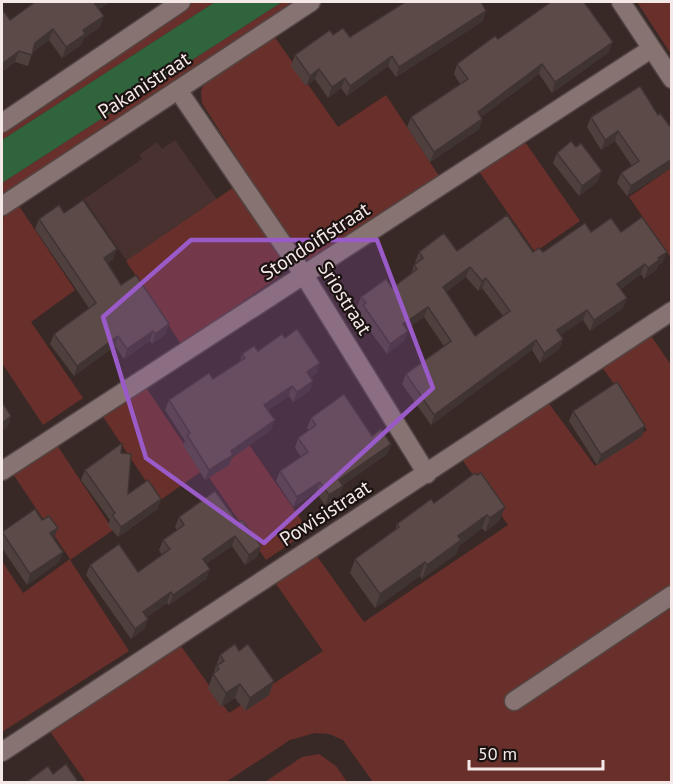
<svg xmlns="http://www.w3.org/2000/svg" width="673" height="784" viewBox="0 0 673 784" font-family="'PT Sans',sans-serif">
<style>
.built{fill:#48312f}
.green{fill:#69302b}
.water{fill:#30643d}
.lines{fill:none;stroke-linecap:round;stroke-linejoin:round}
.minor-casing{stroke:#524543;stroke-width:21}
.minor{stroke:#877371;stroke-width:18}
.wall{fill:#4f403e;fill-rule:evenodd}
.shaded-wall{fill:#403432}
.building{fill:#5c4a48;stroke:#403432;stroke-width:1.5;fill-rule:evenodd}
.marked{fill:#9a5bc9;fill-opacity:0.2;stroke:#9a5bc9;stroke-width:4.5;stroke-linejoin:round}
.labels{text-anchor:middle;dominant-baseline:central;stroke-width:4.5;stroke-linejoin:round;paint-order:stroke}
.street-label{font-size:20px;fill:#f5e9e8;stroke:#1b1312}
</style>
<rect width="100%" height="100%" fill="#382826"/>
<path class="built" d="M175,140L218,201L129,264L84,199L142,159L139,155L157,142L162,149Z"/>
<g class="green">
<path d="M192,2H215L2,140V130Z"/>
<path d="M282,2H301L2,200V183Z"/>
<path d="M637,2H671V54Z"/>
<path d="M274,36L338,127L386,95L439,176L312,259H305L298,254L202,103L201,91L206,80Z"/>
<path d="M523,139L580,221L535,252L478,170Z"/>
<path d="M671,168V258L629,197Z"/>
<path d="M234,187L289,264L277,278L181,344L126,261Z"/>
<path d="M19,206L75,290L31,322L83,398L43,425L2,363V218Z"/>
<path d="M647,330L671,365V782H373L343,740L329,734L315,733L290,740L226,782H86L46,726L178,642L229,713L323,651L274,581L314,552L364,622L508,525L459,455L544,397L595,466L647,430L599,363Z"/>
<path d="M145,386L202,471L159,501L102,415Z"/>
<path d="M248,443L309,531L266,560L206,473Z"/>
<path d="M57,445L113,530L70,560L129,651L2,732V561L23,593L70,559L13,474Z"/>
<path d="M319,754L336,766L347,782H265L302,757Z"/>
</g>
<path class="water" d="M215,2H282L2,183V140Z"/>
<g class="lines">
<g class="minor-casing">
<g id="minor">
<path d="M621,2L672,79"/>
<path d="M178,90L304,275L427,474"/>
<path d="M2,123L181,2"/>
<path d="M2,206L311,2"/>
<path d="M2,471L651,49"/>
<path d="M514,701L672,595"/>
<path d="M2,752L672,311"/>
</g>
</g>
<use href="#minor" class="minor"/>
</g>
<g class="wall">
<path d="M110,2L99,9L100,27L84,38L81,45L62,58L49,40L32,53L28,66L15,62L2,72V9L10,20Z"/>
<path d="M483,21L396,77L388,66L347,96L341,88L328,98L315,79L306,86L291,66L295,55L333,35L350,37Z"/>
<path d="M498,39L609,52L552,93L539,74L481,117L482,119L479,129L430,162L407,127L411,117L460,84L454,74L457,64Z"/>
<path d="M658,115L672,129V167L627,196L617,183L621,173L632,166L615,141L601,150L587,127L591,117Z"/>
<path d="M557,153L598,181L579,196L553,163Z"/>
<path d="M64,213L113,259L108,263L121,285L166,334L152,344L150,341L124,359L115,346L74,376L50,344L54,334L89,308L35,229L39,219Z"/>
<path d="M591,232H621L663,262L658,265L656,270L644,279L641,274L621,289L623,308L590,331L583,320L560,335L563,339L559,349L540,363L532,350L431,425L402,384L406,374L444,346L424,317L407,329L408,331L404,341L387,354L359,316L361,312L357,307L361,297L392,288L411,274L414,265L416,263L415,262L419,252H543ZM466,277L478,291L482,288L503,316L475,336L446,292Z"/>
<path d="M285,338L317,373L310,378L313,381L309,391L293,402L289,396L268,410L271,430L232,458L229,465L205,480L183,445L185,441L165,410L169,400L213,379L240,361L242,354L258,351Z"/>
<path d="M573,411L642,436L597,465L569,421Z"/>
<path d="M311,418L372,436L391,444L387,454L343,485L339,496L325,505L316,492L293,507L276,481L280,471L301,457L295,448L298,438L309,430L307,428Z"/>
<path d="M121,453L128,494L158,509L118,537L108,525L110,520L81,480L85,470Z"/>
<path d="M475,473L500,520L485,532L482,528L459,546L456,554L422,579L420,576L375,608L350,573L355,559L395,530L397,524L434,503Z"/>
<path d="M215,491L258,556L245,565L232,546L206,564L210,569L206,579L169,605L167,603L147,617L148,619L144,629L131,639L86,575L90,565L138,572L162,555L159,550L163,540L177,530L175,527L179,517Z"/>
<path d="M2,532L53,538L63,552L59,562L27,585L2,548Z"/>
<path d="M220,655L269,695L245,711L235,698L221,707L208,688Z"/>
</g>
<g class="shaded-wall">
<path d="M99,2H110L91,15L95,4Z"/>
<path d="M486,11L483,21L396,77L399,67Z"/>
<path d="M104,16L100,27L84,38L81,45L62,58L66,47L83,30Z"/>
<path d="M53,29L49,40L32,53L35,43Z"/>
<path d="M613,42L609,52L552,93L555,82Z"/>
<path d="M19,51L15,62L2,72V64Z"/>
<path d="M392,56L388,66L347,96L350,86Z"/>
<path d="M542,64L539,74L474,122L478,112Z"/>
<path d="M319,69L315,79L306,86L310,76Z"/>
<path d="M345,78L341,88L328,98L332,87Z"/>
<path d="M482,119L479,129L430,162L434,152Z"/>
<path d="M618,131L615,141L601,150L605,140Z"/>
<path d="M672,159V167L627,196L631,186Z"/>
<path d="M602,171L598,181L579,196L582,186Z"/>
<path d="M117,249L113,259L100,268L104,258Z"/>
<path d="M667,252L663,262L658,265L656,270L644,279L648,268L658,258Z"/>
<path d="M645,264L641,274L613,294L617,284Z"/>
<path d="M470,267L466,277L439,297L443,287Z"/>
<path d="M486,278L482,288L478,291L482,281Z"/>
<path d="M627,298L623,308L590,331L594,320Z"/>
<path d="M428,307L424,317L400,335L403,324Z"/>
<path d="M587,310L583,320L553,340L557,330Z"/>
<path d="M169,324L166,334L152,344L155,334Z"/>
<path d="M153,331L150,341L124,359L127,349Z"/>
<path d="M408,331L404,341L387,354L390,344Z"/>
<path d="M118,336L115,346L74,376L77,366Z"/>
<path d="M563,339L559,349L540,363L544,353Z"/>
<path d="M536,340L532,350L431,425L434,415Z"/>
<path d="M320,363L317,373L303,383L307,372Z"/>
<path d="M313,381L309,391L293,402L297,392Z"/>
<path d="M292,386L289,396L261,415L264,405Z"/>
<path d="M11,416L8,427L2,431V423Z"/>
<path d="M275,420L271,430L232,458L229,465L205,480L209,470L231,451Z"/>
<path d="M645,426L642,436L597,465L601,455Z"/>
<path d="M391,444L387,454L336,490L339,480Z"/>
<path d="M320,482L316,492L293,507L297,497Z"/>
<path d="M343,486L339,496L325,505L329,495Z"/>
<path d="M161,499L158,509L118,537L121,527Z"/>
<path d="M505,507L500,520L485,532L490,518Z"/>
<path d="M487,515L482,528L459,546L456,554L422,579L427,565L458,536Z"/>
<path d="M58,528L54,538L46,543L50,533Z"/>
<path d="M235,536L232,546L199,569L203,559Z"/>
<path d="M261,546L258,556L245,565L249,555Z"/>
<path d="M63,552L59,562L27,585L30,574Z"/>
<path d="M425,562L420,576L375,608L380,594Z"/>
<path d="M210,569L206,579L169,605L173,595Z"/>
<path d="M171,592L167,603L140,622L143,612Z"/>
<path d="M148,619L144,629L131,639L135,629Z"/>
<path d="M274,681L269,695L245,711L250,698Z"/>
<path d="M240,684L235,698L221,707L226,693Z"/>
</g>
<g class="building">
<path d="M35,2H99L95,4L104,16L83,30L85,34L66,47L53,29L35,43L32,55L19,51L2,64V9L10,20Z"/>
<path d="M405,2H481L486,11L399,67L392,56L350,86L345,78L332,87L319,69L310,76L295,55L330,30L333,35L343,28L350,37Z"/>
<path d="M551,2H584L613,42L555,82L542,64L478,112L482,119L434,152L411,117L468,79L457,64L495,36L498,39Z"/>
<path d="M640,86L658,115L660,113L672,129V159L631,186L621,173L639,161L618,131L605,140L591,117Z"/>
<path d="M571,141L576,147L581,143L602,171L582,186L557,153Z"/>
<path d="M83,200L117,249L104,258L121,285L136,275L169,324L155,334L153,331L127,349L118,336L77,366L54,334L96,303L39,219L59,205L64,213Z"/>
<path d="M507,215L533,252L539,248L543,252L585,223L591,232L611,218L621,232L642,217L667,252L658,258L659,260L648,268L645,264L617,284L627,298L594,320L587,310L557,330L563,339L544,353L536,340L434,415L406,374L451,341L428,307L403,324L408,331L390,344L363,305L366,303L361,297L386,279L392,288L417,269L414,265L423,258L419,252L444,233L457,251ZM470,267L482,281L486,278L510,311L475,336L443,287Z"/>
<path d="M297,329L320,363L307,372L313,381L297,392L292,386L264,405L275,420L231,451L233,455L209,470L187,435L190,433L169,400L209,373L213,379L245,358L242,354L254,346L258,351L282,334L285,338Z"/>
<path d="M617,382L645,426L601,455L573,411Z"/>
<path d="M344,394L372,436L381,429L391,444L339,480L343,486L329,495L320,482L297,497L280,471L308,452L298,438L316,425L311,418Z"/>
<path d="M2,402L11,416L2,423Z"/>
<path d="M122,443L121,453L131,454L128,494L148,480L161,499L121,527L112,515L115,513L85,470Z"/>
<path d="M475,473L477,475L481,473L505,507L490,518L487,515L458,536L461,540L427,565L425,562L380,594L355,559L399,527L397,524L431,499L434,503Z"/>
<path d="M215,491L238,523L242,520L261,546L249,555L235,536L203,559L210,569L173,595L171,592L143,612L148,619L135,629L90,565L119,544L138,572L170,549L163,540L184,525L179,517Z"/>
<path d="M35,509L42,520L49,516L58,528L50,533L63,552L30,574L2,532Z"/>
<path d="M235,644L239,651L248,644L274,681L250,698L240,684L226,693L213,674L219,669L216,666L224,661L220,655Z"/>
<path d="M66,764L79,783H25L48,766L53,774Z"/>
</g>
<path class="marked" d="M191,240H377L433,388L264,543L146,458L103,317Z"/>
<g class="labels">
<g class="street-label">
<text transform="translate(144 85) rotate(-33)">Pakanistraat</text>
<text transform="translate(315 241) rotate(-33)">Stondoifistraat</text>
<text transform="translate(345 298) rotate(58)">Sriostraat</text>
<text transform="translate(325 513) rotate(-33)">Powisistraat</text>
</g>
</g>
<rect width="673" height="784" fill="none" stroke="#f5e9e8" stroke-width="6"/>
<path d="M469 760v9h134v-9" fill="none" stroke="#f5e9e8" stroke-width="3"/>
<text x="478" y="760" font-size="18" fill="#f5e9e8" stroke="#1b1312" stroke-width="4.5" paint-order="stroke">50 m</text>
</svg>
